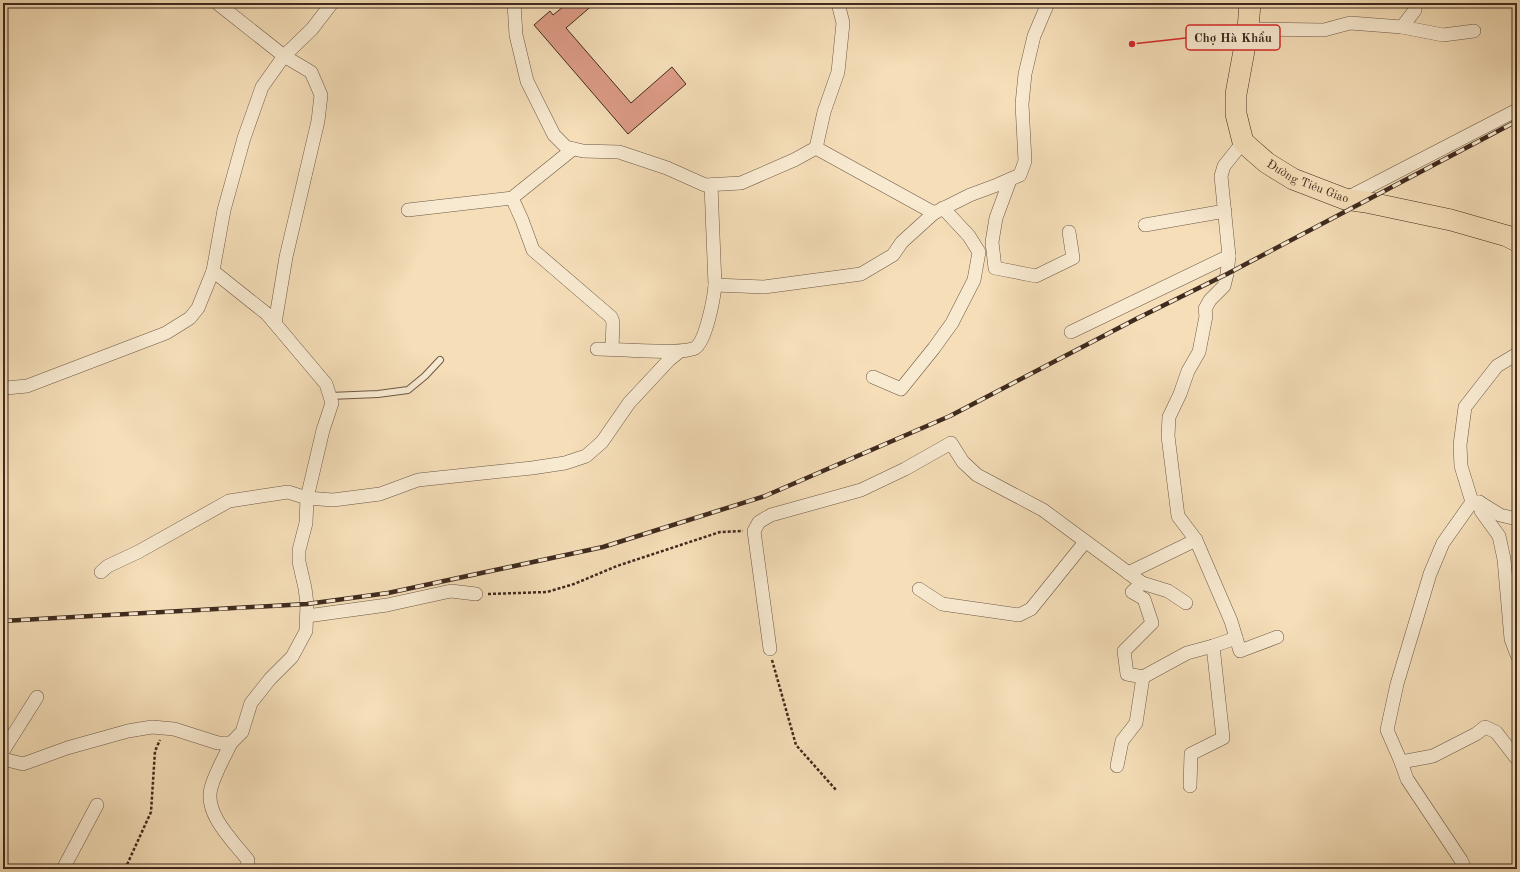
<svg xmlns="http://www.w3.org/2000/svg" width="1520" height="872" viewBox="0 0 1520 872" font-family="'Old Standard TT',serif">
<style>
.building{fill:#de9c87;stroke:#3f2a1e}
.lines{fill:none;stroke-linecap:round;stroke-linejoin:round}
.service-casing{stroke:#6c5744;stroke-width:8}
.minor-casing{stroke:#6c5744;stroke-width:14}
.trunk-casing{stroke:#3f2a1e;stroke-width:22}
.path{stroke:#3f2a1e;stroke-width:2.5;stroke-dasharray:3 2;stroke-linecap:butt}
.service{stroke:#f8ead1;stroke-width:6}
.minor{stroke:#f8ead1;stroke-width:13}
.trunk{stroke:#f5deb8;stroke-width:21}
.rail-casing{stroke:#3f2a1e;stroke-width:4.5}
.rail{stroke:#f8ead1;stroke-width:3;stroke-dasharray:9;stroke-linecap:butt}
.labels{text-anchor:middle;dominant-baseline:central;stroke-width:3;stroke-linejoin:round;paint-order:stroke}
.street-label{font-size:12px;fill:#3f2a1e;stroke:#f8ead1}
.leader{fill:none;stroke:#d62828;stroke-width:1.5}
.callout-dot{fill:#d62828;stroke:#f8ead1;stroke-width:1.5}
.callout{fill:#f8ead1;stroke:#d62828;stroke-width:1.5}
.callout-label{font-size:13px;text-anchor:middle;font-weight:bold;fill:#3f2a1e}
</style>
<rect width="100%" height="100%" fill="#f5deb8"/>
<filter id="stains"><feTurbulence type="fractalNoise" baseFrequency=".005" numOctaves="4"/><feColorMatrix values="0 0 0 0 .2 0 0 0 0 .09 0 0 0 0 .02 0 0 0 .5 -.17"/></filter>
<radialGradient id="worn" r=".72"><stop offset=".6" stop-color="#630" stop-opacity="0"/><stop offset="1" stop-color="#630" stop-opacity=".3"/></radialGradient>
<path class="building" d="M568,3H595L566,28L631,103L672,67L686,84L628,134L534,25L550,11L553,15Z"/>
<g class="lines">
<g class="service-casing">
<path id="service" d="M330,396L378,394L408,390L425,376L440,360"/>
</g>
<g class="minor-casing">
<g id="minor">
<path d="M217,3L284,56L311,72L321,95L318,121L286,257L275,323"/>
<path d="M514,3L516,35L527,81L554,135L566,147L583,151L619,152L667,168L705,185L741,183L794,160L816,148L934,213"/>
<path d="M1402,27L1415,10V3"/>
<path d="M1248,29L1324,30L1350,23L1402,27L1443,35L1474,31"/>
<path d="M1243,142L1224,166L1221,176L1229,256L1227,274L1224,286L1210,300L1205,309L1206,316L1199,352L1188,371L1180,394L1169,417L1168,436L1178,516L1196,540L1231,621L1240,651L1277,637"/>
<path d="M816,148L824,112L838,72L843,23L838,3"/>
<path d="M1010,180L996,218L992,242L995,268L1036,276L1073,258L1069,232"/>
<path d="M512,198L522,220L533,250L611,317L613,322L612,349"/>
<path d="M1345,199L1517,110"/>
<path d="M408,210L512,198L573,149"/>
<path d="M1145,225L1225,211"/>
<path d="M715,285L764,287L861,274L893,255L902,242L934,213L970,195L997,185L1020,175L1025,161L1022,104L1025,74L1034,36L1048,3"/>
<path d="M1071,332L1229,256"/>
<path d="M597,349C615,349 682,355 695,348C706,341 714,298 715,285L711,185"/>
<path d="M1517,354L1497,366L1465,407L1460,445L1461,466L1472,502H1479L1500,515L1517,519"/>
<path d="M873,377L901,389L934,348L952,323L974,280L979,252L969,236L943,208"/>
<path d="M3,385L6,388L27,386L166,333L190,318L198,308L213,271L224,210L244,138L262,87L284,56L312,29L332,3"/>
<path d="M1479,502L1481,511L1499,536L1504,559L1511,639L1517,655"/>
<path d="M101,572L108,566L138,552L229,501L288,492L307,498L333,500L380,494L418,480L532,468L565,463L586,456L602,442L629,403L669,360L679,352"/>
<path d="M1128,573L1196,540"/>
<path d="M1142,583L1168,591L1186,603"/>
<path d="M919,589L942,604L1019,615L1031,609L1085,542"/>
<path d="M307,616L387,605L451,591L476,594"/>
<path d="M770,649L754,531L759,522L771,515L861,490L905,469L951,443L963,462L977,475L1043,510L1142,583L1132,592L1144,599L1152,623L1124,651L1127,674L1143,677"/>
<path d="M231,743C224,758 215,773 211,788C204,814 233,841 248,860L247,869"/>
<path d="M3,751L37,697"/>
<path d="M3,759L23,764L67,748L128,731L152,727L174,729L218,743H231L242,732L251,703L270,679L292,657L306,631L307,604L305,588L299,562V550L306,523L307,498L323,430L332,403L326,384L267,314L213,271"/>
<path d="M1401,762L1433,756L1476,734L1485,727L1496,732L1517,759"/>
<path d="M1117,766L1122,741L1136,723L1143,677L1187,653L1213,646L1236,638"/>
<path d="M1190,786L1191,754L1223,738L1213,646"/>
<path d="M63,869L97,805"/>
<path d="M1465,869L1461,860L1407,779L1401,762L1387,730L1397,684L1430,574L1443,543L1472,502"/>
</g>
</g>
<g class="trunk-casing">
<g id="trunk">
<path id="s1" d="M1250,3L1248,29L1236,94V114L1243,142L1267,163L1293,179L1345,199L1366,202L1451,220L1507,236L1517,241"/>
</g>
</g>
<g class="path">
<path d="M488,594L547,592L574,584L617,566L720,532L743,531"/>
<path d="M772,660L796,745L837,791"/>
<path d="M3,865L15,869"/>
<path d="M125,869L151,812L155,751L160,740"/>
</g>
<use href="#service" class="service"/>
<use href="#minor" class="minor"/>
<use href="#trunk" class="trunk"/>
<g class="rail-casing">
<path id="rail" d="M3,621L307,604L388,593L603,547L765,496L950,416L1136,319L1227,274L1517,121"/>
</g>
<use href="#rail" class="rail"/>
</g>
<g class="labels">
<g class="street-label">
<text stroke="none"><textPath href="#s1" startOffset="218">Đường Tiêu Giao</textPath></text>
</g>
</g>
<path class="leader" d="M1132 44L1186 38"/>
<circle class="callout-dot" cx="1132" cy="44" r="4"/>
<rect class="callout" x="1186" y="25" width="94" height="25" rx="4"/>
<g class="callout-label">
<text x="1233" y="42">Chợ Hà Khẩu</text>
</g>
<rect width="1520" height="872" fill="none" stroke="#f5deb8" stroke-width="16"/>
<rect x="4" y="4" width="1512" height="864" fill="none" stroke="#3f2a1e" stroke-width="2"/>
<rect x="8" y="8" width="1504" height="856" fill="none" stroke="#3f2a1e"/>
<rect width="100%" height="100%" filter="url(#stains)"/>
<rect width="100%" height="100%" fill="url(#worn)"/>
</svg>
